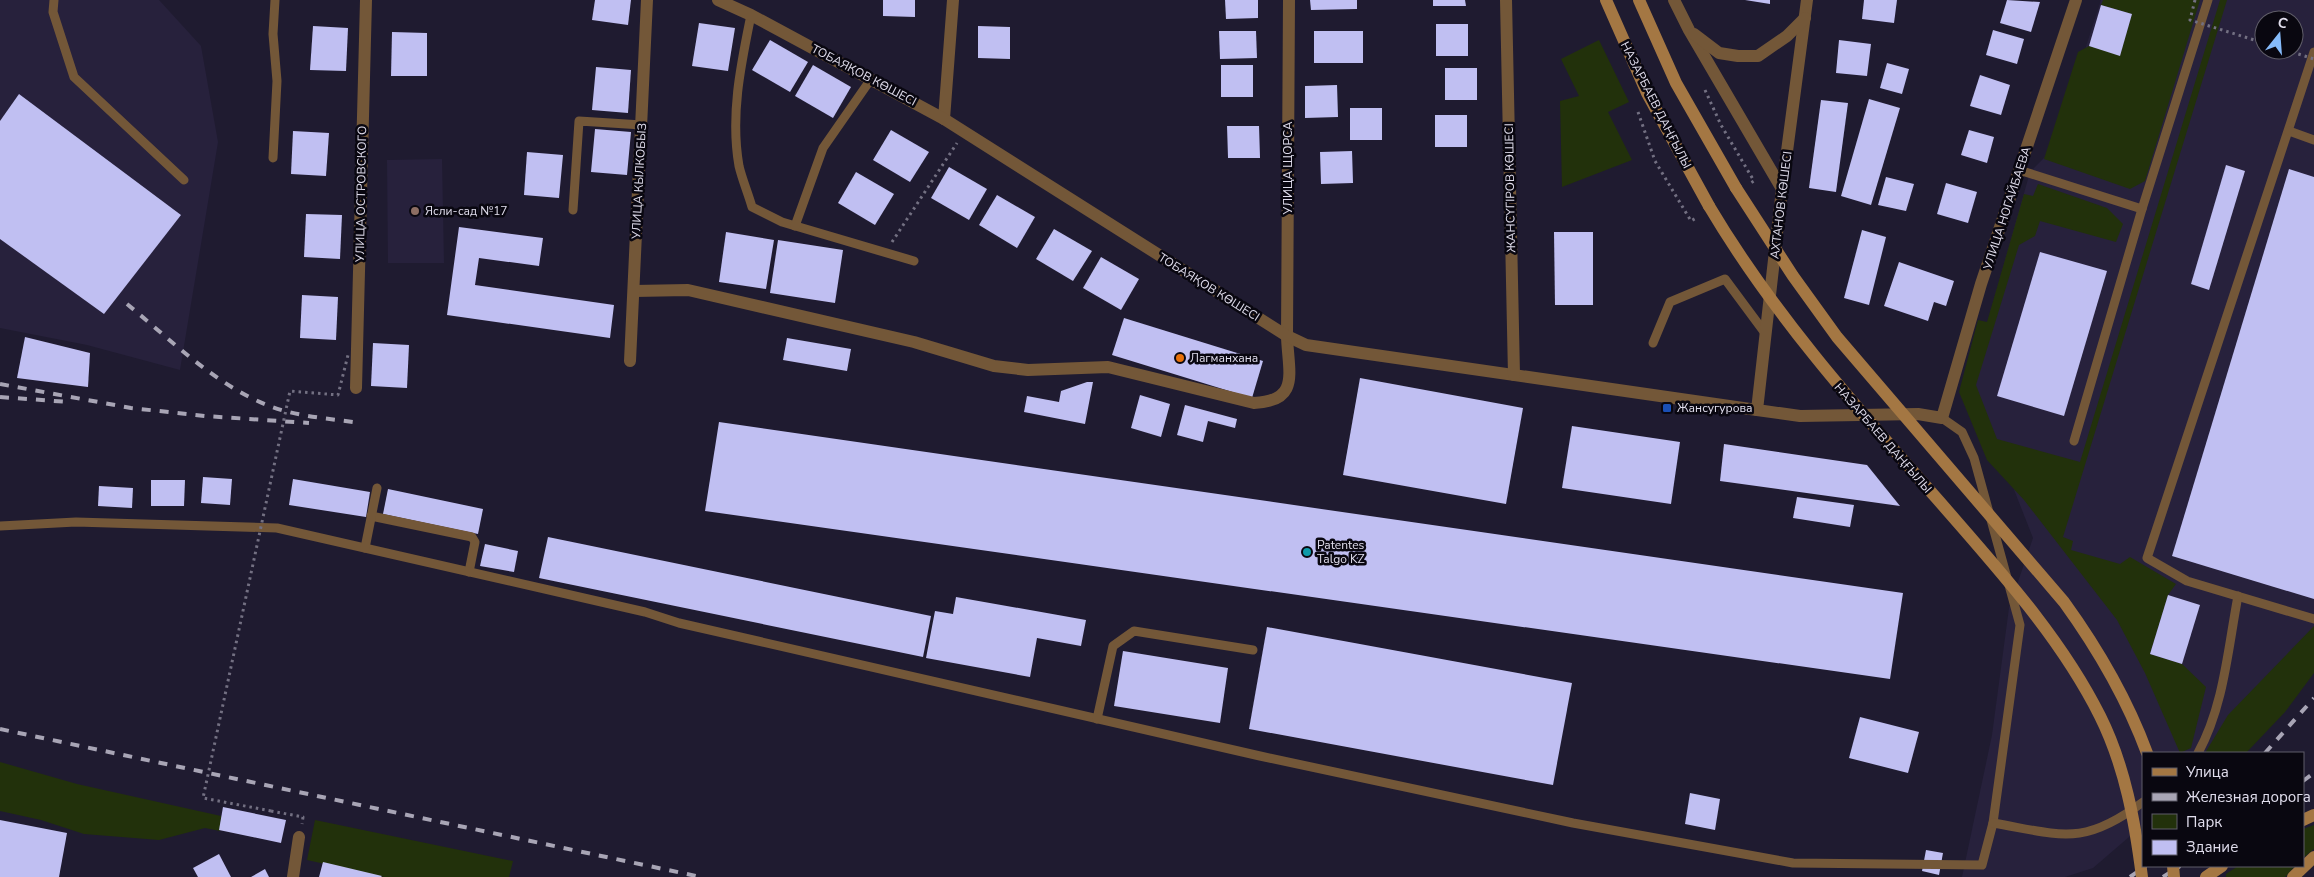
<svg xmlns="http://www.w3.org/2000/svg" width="2314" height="877" viewBox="0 0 2314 877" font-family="'Nunito Sans',sans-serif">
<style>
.built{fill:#27213c;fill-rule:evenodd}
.green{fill:#22310b}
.building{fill:#c0bff2}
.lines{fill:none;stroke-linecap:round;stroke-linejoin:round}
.path{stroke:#737082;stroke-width:3;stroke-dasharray:2.5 4;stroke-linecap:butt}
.service{stroke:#735738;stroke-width:9}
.minor{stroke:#735738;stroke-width:12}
.tertiary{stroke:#735738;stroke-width:12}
.secondary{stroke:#a47743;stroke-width:12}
.rail{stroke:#a8a5b5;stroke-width:4;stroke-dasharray:9 9;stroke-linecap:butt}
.path-bridge{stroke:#737082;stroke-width:3;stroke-dasharray:2.5 4;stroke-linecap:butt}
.secondary-bridge{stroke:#a47743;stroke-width:12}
.education-dot{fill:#8d6e63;stroke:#090710;stroke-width:2}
.food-dot{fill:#e8710a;stroke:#090710;stroke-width:2}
.transit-dot{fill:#1a4fb4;stroke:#090710;stroke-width:2}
.culture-dot{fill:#0f9aa8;stroke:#090710;stroke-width:2}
.labels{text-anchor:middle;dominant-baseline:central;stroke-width:5;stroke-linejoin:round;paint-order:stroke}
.street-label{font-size:12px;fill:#e1deed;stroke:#090710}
.poi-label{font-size:12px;fill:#e1deed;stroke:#090710;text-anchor:start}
</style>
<rect width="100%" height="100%" fill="#1f1b30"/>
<g class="built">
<path d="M0,0H159L201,46L218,142L180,370L87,345L0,328Z"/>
<path d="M2101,0H2314V651L2219,753H2143V825L2093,868L2065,877H1962L1992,735L2009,608L2033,538L1971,380L2030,172L2053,149ZM2264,20H2294V50H2264Z"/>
<path d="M442,159L444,263H388L387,160Z"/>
</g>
<g class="green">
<path d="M2103,0H2200L2145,181L2130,189L2044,159L2078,52L2089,46L2120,55L2132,14L2101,5Z"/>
<path d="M2220,0H2227L2063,537L2073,541L2071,550L2120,564L2130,557L2176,584L2168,595L2150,654L2182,664L2206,687L2191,748L2180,753L2145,673L2117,620L2024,500L1987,460L1959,392L1978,320L1987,322L2024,194L2033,196L2038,184L2107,208L2123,224L2116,242L2040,221L2035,236L2019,245L1976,385L1997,439L2080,462Z"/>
<path d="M1599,40L1629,102L1608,112L1632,160L1562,187L1560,101L1579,96L1561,59Z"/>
<path d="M2314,626V673L2285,712L2246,753H2205L2228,715Z"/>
<path d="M0,762L77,784L221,816L220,831L205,828L159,840L84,834L41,820L0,811Z"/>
<path d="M315,820L513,861L509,877H384L307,860Z"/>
<path d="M2314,825V849L2303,858V829Z"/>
<path d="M2238,866H2295L2285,877H2226V874Z"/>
</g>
<g class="building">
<path d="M595,0H631L628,25L592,20Z"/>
<path d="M883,0H915V17L883,16Z"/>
<path d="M1225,0H1258V18L1226,19Z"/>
<path d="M1310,0H1357V9L1311,10Z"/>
<path d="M1433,0H1465L1466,6H1433Z"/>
<path d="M1745,0H1770V4Z"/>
<path d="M1864,0H1897L1894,23L1862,19Z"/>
<path d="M2007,0L2040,2L2031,32L2000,23Z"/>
<path d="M2101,5L2132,14L2120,56L2089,46Z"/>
<path d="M699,23L735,28L728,71L692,66Z"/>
<rect x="1436" y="24" width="32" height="32"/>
<path d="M313,26L348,28L346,71L310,70Z"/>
<path d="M978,26L1010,27V59L978,58Z"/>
<path d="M1993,30L2024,39L2017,64L1986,55Z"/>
<path d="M1219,31H1256L1257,58L1220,59Z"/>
<rect x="1314" y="31" width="49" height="32"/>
<path d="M392,32L427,33V76H391Z"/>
<path d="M770,40L808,62L790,92L752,70Z"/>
<path d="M1839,40L1871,44L1867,76L1836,73Z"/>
<path d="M1887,63L1909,69L1902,94L1880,88Z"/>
<path d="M813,65L851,87L833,118L795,96Z"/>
<rect x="1221" y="65" width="32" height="32"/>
<path d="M596,67L631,70L628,113L592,110Z"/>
<rect x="1445" y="68" width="32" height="32"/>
<path d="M1980,75L2010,85L2001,115L1970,106Z"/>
<path d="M1337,85L1338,117L1305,118V86Z"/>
<path d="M19,94L181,215L104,314L0,239V121Z"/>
<path d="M1869,99L1900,108L1871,205L1841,196Z"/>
<path d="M1821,100L1848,103L1836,192L1809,188Z"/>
<rect x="1350" y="108" width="32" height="32"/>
<rect x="1435" y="115" width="32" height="32"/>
<path d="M1227,126H1259L1260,158H1228Z"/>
<path d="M595,129L631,132L627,175L591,172Z"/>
<path d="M891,130L929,152L910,182L873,160Z"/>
<path d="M1969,130L1994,137L1987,163L1961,155Z"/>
<path d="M293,131L329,133L326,176L291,174Z"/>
<path d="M1352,151L1353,183L1321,184L1320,152Z"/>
<path d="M527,152L563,155L559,198L524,195Z"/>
<path d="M2226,165L2245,171L2209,290L2191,284Z"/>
<path d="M949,167L987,189L969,220L931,198Z"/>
<path d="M2289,169L2314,177V599L2172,556Z"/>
<path d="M856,172L894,194L875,225L838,203Z"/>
<path d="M1886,177L1914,184L1906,211L1878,205Z"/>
<path d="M1946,183L1977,192L1968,223L1937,214Z"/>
<path d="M997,195L1035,217L1017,248L979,225Z"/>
<path d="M306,214L342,215L340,259L304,257Z"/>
<path d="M459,227L543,238L539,266L479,258L475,285L614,305L610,338L447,315Z"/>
<path d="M1054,229L1092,251L1073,281L1036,259Z"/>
<path d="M1862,230L1886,237L1869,305L1844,298Z"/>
<path d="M726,232L774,240L766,289L719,282Z"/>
<path d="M1554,232H1593V305H1555Z"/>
<path d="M778,240L843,250L835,303L770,293Z"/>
<path d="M2040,252L2107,271L2064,416L1997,396Z"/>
<path d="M1101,257L1139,279L1121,310L1083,288Z"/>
<path d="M1899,262L1954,281L1946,306L1934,302L1928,321L1884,306Z"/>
<path d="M302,295L338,297L336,340L300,338Z"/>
<path d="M1124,318L1263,361L1252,398L1112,355Z"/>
<path d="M25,337L90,353L88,387L17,378Z"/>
<path d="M787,338L851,349L847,371L783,360Z"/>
<path d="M373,343L409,345L407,388L371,386Z"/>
<path d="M1360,378L1523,408L1506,504L1343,475Z"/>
<path d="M1087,382H1093L1085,424L1024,412L1027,396L1059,402L1061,391Z"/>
<path d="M1140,395L1170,404L1161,437L1131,428Z"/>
<path d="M1185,405L1237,419L1235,428L1208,421L1203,442L1177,435Z"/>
<path d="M719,422L1903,593L1890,679L705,511Z"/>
<path d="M1572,426L1680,442L1671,504L1562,488Z"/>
<path d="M1724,444L1867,465L1900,506L1720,481Z"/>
<path d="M203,477L232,479L230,505L201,503Z"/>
<path d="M293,479L370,492L366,517L289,505Z"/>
<path d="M151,480H185L184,506H151Z"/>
<path d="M99,486L133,488L132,508L98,506Z"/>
<path d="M388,489L483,509L478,534L383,514Z"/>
<path d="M1797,497L1854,505L1850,527L1793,518Z"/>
<path d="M548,537L931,616L923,657L539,578Z"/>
<path d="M485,544L518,551L514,572L480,566Z"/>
<path d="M2168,595L2200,605L2182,664L2150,654Z"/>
<path d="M956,597L1086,620L1081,646L1037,638L1030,677L926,658L935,611L953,614Z"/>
<path d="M1267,627L1572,683L1553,785L1249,729Z"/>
<path d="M1123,651L1228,668L1220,723L1114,706Z"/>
<path d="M1860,717L1919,732L1908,773L1849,758Z"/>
<path d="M1690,793L1720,799L1715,830L1685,824Z"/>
<path d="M223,807L286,820L281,843L219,830Z"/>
<path d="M0,820L67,833L59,877H0Z"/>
<path d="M1926,850L1943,853L1939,875L1922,871Z"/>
<path d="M219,854L231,877H198L193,868Z"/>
<path d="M323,862L382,876L381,877H319Z"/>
<path d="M265,869L269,877H251Z"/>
</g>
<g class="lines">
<g class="path">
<path d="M1705,90L1721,125L1754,181L1749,184"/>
<path d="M1638,112L1655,161L1691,221L1696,218"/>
<path d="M892,242L957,143"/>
<path d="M271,811L303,817L302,824"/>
</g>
<g class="service">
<path d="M54,0L53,12L74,77L184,180"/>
<path d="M751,15C741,64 730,115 739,166C742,179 748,193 752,207L782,222L914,261"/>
<path d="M2314,52L2147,558L2187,581L2314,619"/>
<path d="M2289,131L2314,140"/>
<path d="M273,158L277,81L273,34L275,0"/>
<path d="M2019,170L2142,209"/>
<path d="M573,210L579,121L642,125"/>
<path d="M795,226L823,148L871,79"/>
<path d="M1653,343L1670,302L1725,279L1765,333"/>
<path d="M2074,441L2142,209L2208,0"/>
<path d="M371,516L472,537L475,542L469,572"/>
<path d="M0,526L76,522L277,528L645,612L679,623L1260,756L1573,823L1793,863L1982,865L1993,823L2020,625L1974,458L1962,432L1942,418"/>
<path d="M365,548L377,488"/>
<path d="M1097,719L1113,646L1134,631L1253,650"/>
<path d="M2198,753C2224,706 2228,648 2238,596"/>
<path d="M1993,823C2062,835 2083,847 2143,802"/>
</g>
<g class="minor">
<path d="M1807,0L1782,189L1757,410L1800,416L1918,414L1942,418L1981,284L2076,0"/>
<path d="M944,119L953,0"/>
<path d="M634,291L688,290L914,342L994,366L1028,370L1108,367L1254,403C1301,401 1288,372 1287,336L1289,0"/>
<path d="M630,361L647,0"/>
<path d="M356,388L366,0"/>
<path d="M293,877L299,837"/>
</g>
<g class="tertiary">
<path d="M718,0L751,15L944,119L1287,336L1306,345L1757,410"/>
<path d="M1506,0L1514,375"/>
<path d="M1674,0L1689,30L1782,189"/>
<path d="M1694,34L1719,53L1738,56H1758L1787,36L1805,18"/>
</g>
<g class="secondary">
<path d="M1606,0L1647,93L1709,206"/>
<path d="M1639,0L1676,83L1736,188"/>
<path d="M2303,820L2314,815"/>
<path d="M2206,877L2222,866"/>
<path d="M2293,877L2314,857"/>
</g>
<g class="rail">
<path d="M127,304C170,339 214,384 267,405C294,416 324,418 353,422"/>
<path d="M0,384L131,408L205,416L309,423"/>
<path d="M0,397L69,402"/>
<path d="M0,729L701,877"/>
<path d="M2265,753L2314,698"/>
<path d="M2303,781L2314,773"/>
<path d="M2130,877L2146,866"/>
<path d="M2163,877L2180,866"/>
</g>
<g class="path-bridge">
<path d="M2195,0L2190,20L2264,43"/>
<path d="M2286,50L2314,59"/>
<path d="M271,811L203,798L290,391L338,395L348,355"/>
</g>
<g class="secondary-bridge">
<path d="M1736,188L1793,276L1837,337L2064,602C2098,649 2127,699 2147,753"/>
<path d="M1709,206C1773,314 1856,407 1939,501C1997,568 2060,636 2100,716C2125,766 2135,822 2142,877"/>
<path d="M2173,866L2174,877"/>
</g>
</g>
<circle class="education-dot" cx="415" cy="211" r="5"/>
<circle class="food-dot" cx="1180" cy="358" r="5"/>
<rect class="transit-dot" x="1662" y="403" width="10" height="10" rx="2.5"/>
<circle class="culture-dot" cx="1307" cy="552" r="5"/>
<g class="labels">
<g class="street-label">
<text transform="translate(864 75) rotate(28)">ТОБАЯҚОВ КӨШЕСІ</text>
<text transform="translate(1656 105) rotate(63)">НАЗАРБАЕВ ДАҢҒЫЛЫ</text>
<text transform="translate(1288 168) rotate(-90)">УЛИЦА ЩОРСА</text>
<text transform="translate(639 181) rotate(-87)">УЛИЦА КЫЛКОБЫЗ</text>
<text transform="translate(1510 188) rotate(-91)">ЖАНСҮГІРОВ КӨШЕСІ</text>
<text transform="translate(361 194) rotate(-89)">УЛИЦА ОСТРОВСКОГО</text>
<text transform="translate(1781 205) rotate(-83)">АХТАНОВ КӨШЕСІ</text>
<text transform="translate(2007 208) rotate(-72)">УЛИЦА НОГАЙБАЕВА</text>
<text transform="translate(1209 287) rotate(32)">ТОБАЯҚОВ КӨШЕСІ</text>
<text transform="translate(1883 438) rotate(49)">НАЗАРБАЕВ ДАҢҒЫЛЫ</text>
</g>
<g class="poi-label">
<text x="425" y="211">Ясли-сад №17</text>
<text x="1190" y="358">Лагманхана</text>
<text x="1677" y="408">Жансугурова</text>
<text x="1317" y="545">Patentes<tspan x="1317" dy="14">Talgo KZ</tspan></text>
</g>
</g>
<rect x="2142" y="752" width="162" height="115" fill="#090710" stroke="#5f5d68"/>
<rect x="2152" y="768" width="25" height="8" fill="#a47743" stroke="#5f5d68"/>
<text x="2186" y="777" font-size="15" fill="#e1deed">Улица</text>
<rect x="2152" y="793" width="25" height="8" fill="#a8a5b5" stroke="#5f5d68"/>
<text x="2186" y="802" font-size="15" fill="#e1deed">Железная дорога</text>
<rect x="2152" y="814" width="25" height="15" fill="#22310b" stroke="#5f5d68"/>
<text x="2186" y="827" font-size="15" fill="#e1deed">Парк</text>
<rect x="2152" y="840" width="25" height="15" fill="#c0bff2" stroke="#5f5d68"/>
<text x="2186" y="852" font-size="15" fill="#e1deed">Здание</text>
<g transform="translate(2279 35) rotate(17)"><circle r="24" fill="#090710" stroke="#5f5d68"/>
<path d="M0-4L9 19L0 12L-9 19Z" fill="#86bbfb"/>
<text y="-8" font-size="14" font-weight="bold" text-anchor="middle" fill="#e1deed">С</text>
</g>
</svg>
